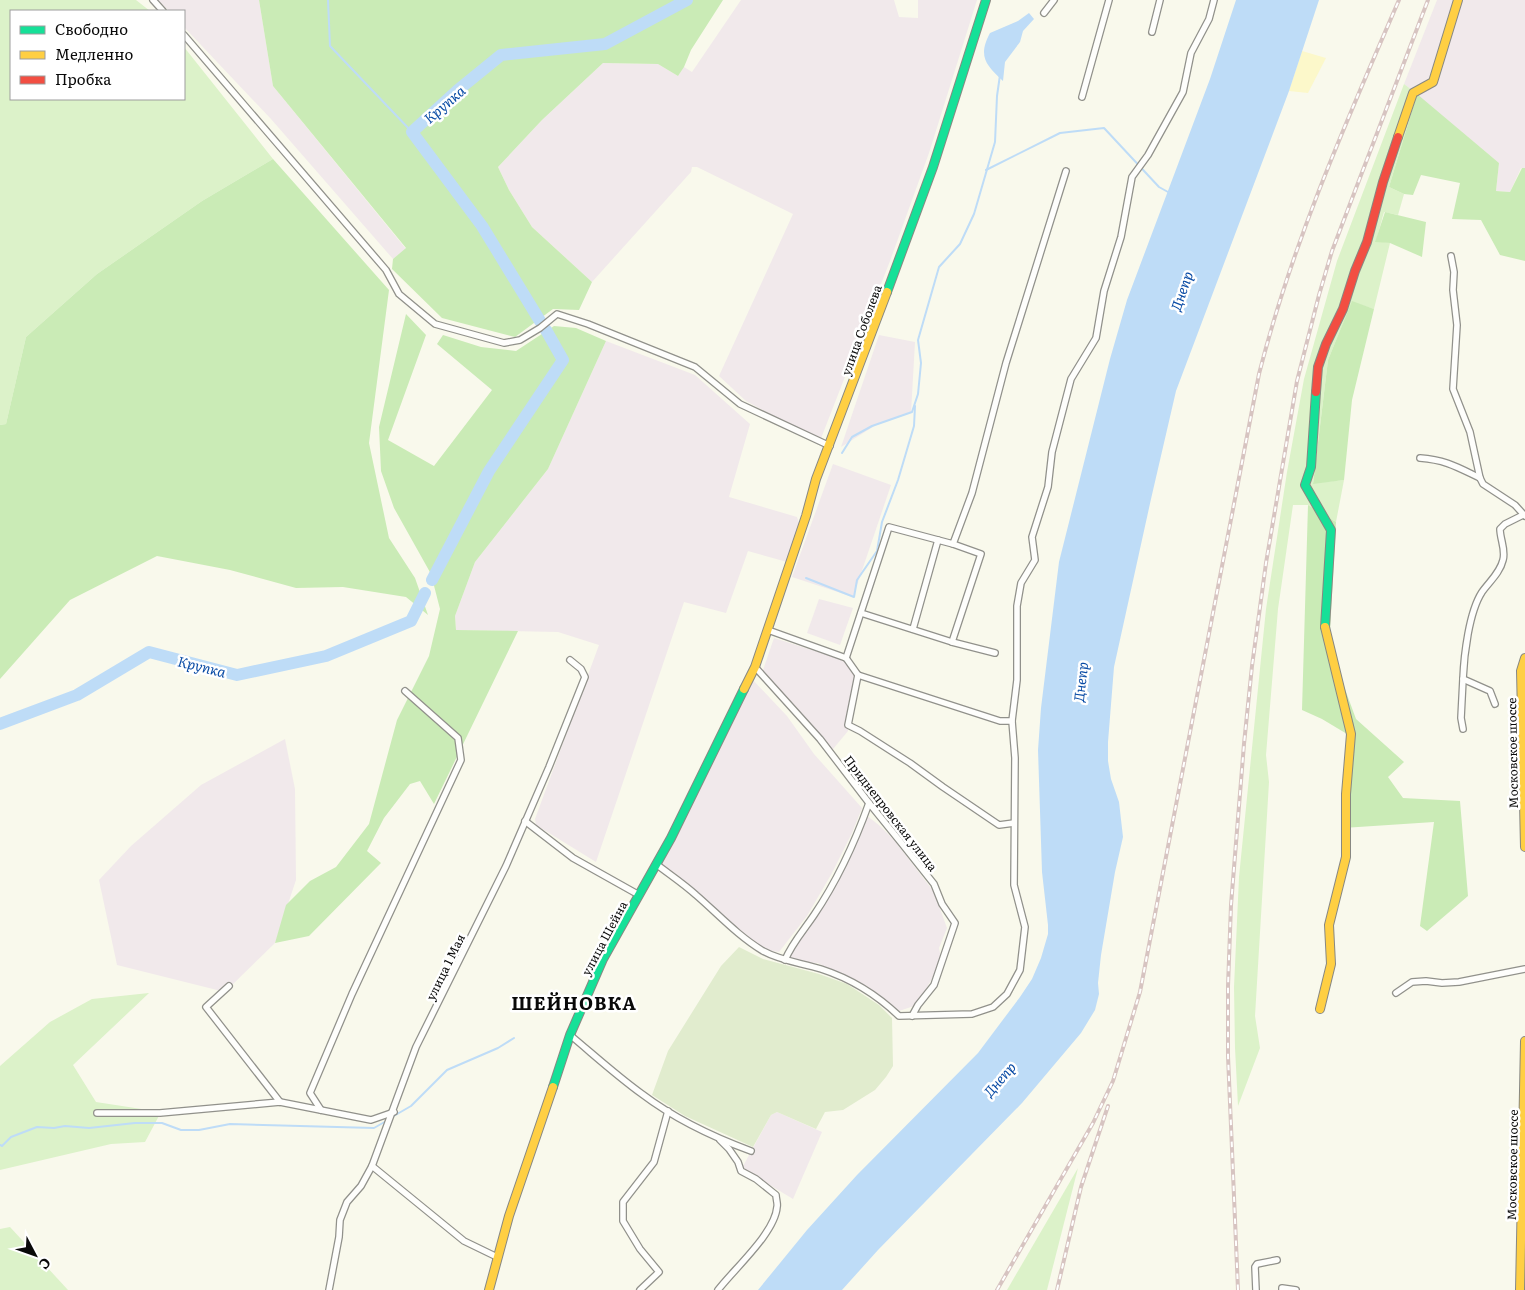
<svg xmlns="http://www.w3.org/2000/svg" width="1525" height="1290" viewBox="0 0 1525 1290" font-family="Literata,serif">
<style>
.industrial{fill:#f1e9eb}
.green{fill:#dcf2c9}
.forest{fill:#caebb6}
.sand{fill:#fcf8ca}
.cemetery{fill:#e1ecce}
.water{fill:#bedcf7}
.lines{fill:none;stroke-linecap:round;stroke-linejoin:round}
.stream{stroke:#bedcf7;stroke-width:2}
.river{stroke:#bedcf7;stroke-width:12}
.street-casing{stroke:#91918b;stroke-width:8}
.fast-casing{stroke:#888882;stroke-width:10}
.slow-casing{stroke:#888882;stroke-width:10}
.jam-casing{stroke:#888882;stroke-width:10}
.street{stroke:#fefefc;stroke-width:5.5}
.fast{stroke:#16e098;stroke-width:8}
.slow{stroke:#ffcf43;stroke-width:8}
.jam{stroke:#f24e42;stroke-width:8}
.rail-casing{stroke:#d7c4c1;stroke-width:4}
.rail{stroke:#fff;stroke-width:2;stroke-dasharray:5.5;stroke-linecap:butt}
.labels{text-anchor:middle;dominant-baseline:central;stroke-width:5;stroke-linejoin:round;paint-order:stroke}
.street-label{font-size:12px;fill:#090909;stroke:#fff}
.water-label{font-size:14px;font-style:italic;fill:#094ba5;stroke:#fff}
.district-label{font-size:18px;font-weight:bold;letter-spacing:1px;fill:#090909;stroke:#fff}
</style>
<rect width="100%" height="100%" fill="#f9f9ec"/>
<g class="industrial">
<path d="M158,0H259L273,86L406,249L393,259L271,119L184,27V11H169Z"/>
<path d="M741,0H894L899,17L918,18V0H977L929,153L890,261L820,441L746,401L719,376L793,214L697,167H692L691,172L592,282L532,227L509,190L498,167L542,120L603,63L658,64L678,76L684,67L692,72Z"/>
<path d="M1437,0H1525V168H1521L1510,192L1496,191L1499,163L1404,84Z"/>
<path d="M879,335L915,342L911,413L876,425L841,447Z"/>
<path d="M606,341L695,375L750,424L729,497L797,517L799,523L787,562L748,551L726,613L684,602L596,862L536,825L535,819L599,645L558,632L456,630L455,616L475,562L548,469Z"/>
<path d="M833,464L891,485L853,597L792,577Z"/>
<path d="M819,599L853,608L840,645L807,633Z"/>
<path d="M774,638L850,662L858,676L847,720L848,731L833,749L830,756L762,673Z"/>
<path d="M752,679L787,716L814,754L862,808L852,833L832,873L807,916L779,952L759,949L715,916L660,862Z"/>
<path d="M285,739L295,789L296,880L275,943L225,992L117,965L99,880L131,846L201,785Z"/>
<path d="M866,815L880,826L894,840L934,892L947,928L939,948L941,958L935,973L917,1005L896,1012L836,973L818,963L795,962L785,957L843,864Z"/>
<path d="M777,1112L822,1132L793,1199L742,1168L771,1115Z"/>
</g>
<g class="green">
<path d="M0,0H136L150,11H11V99H184V47L273,159L202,201L97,274L26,337L6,424L0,425Z"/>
<path d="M1404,84L1417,94L1389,187L1404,194L1398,215L1384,212L1376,241L1390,243L1374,309L1352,302L1328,360L1313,483L1344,480L1336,522L1308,505H1293L1278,609L1266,755L1269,782L1255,1016L1260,1048L1238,1106L1235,1048L1234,987L1239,877L1266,609L1287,472L1304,379L1337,261Z"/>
<path d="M149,993L73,1065L96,1102L161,1112L145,1142L111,1144L0,1170V1066L50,1022L92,999Z"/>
<path d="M1078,1168L1047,1290H1007Z"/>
<path d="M10,1227L68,1290H0V1229Z"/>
</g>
<g class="forest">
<path d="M259,0H723L691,50L684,67L678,76L658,64L603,63L542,120L498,167L509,190L532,227L592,282L579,310L553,309L515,337L442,318L392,269L393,259L406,248L273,86Z"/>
<path d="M1417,94L1499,163L1496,191L1510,192L1522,168H1525V261L1500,255L1481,220L1452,219L1460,183L1421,175L1413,195L1404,194L1389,187Z"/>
<path d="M273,159L389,290L369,443L389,538L415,578L428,615L406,597L343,587L296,588L230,570L157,556L70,600L0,679V425L6,424L26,337L97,274L202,201Z"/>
<path d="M1385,212L1426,222L1422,257L1390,243L1375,242Z"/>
<path d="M1352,301L1374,309L1352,400L1344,480L1313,484L1328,360Z"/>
<path d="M406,314L426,335L388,440L434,466L492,390L437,344L443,335L481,347L516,351L554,326L576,328L606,341L548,469L475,562L455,616L456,630L518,631L434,804L420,781L410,784L384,818L367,851L381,863L309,936L275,943L286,905L310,881L336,867L369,824L397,720L429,656L440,609L431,574L394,508L381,471L379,427Z"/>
<path d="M1308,505L1336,522L1330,631L1342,681L1356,719L1404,762L1388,777L1403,798L1460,801L1468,896L1427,931L1420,926L1434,822L1343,828L1347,734L1322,719L1302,710Z"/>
</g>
<path class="sand" d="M1302,51L1326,58L1308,93L1289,91Z"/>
<path class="cemetery" d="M739,947L763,959L819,974L847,984L879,1005L892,1018L893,1066L886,1077L875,1090L843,1110L825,1112L816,1129L777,1112L771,1115L753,1147L685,1116L652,1095L668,1051L721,966Z"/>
<g class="water">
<path d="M1236,0H1319L1289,91L1176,391L1151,499L1114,667L1108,742V761L1111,779L1119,802L1123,837L1115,872L1101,955L1098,983L1099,994L1095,1010L1081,1033L1022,1103L878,1250L842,1290H758L807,1230L857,1175L978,1053L1020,997L1032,979L1041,958L1048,934V925L1042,872L1038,750L1041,708L1059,562L1110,359L1127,300L1210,79Z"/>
<path d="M1029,13L1034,19L1023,31L1020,42L1005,62L1003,81C985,64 978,56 990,33L1018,21Z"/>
</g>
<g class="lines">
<g class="stream">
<path d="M328,0L330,46L412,132"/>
<path d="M986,170L1060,133L1104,128L1159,187L1168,192"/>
<path d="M842,453L852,437L872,426L912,412L918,394L921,363L918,340L939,267L960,244L974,214L995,142L997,96L1000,75"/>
<path d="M806,578L854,597L857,580L877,551L882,522L898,480L914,426L915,406"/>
<path d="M392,1117L411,1106L447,1070L498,1048L514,1038"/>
<path d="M0,1145L2,1146L11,1137L37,1127L54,1128L65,1126L89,1128L135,1123H162L181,1130H199L230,1124L374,1128L388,1120"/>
</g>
<g class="river">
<path d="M540,321L482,226L412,132L458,90L501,55L605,44L687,0"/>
<path d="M432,580L489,471L563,360L546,330"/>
<path d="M0,724L77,695L149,652L237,675L326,656L411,621L425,593"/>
</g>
<g class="street-casing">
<g id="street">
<path d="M153,0L163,11"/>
<path d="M1044,13L1054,0"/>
<path d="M1152,32L1160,0"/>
<path d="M184,35L386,270L399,294L435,324L504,343L520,340L540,328L557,314L588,324L695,367L740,404L830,446"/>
<path d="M1082,97L1109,0"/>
<path d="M1451,256L1454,272L1453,290L1457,325L1453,389L1470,432L1480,478L1483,484L1515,505L1525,516"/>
<path d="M1420,458C1446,460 1457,467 1480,478"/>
<path d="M861,613L952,642L981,554L953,544"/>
<path d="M913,629L938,540"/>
<path d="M768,630L846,658L858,675L1000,721H1012L1017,680V606L1021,583L1035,560L1032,537L1048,487L1052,452L1071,379L1096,338L1104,291L1121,237L1132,177L1148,155L1183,92L1191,53L1209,19L1214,0"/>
<path d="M952,642L995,653"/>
<path d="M846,658L889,527L953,544L972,493L1006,363L1066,171"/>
<path d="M755,667L820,739L869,803L903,845L934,884L942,904L955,923L934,985L918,1005L912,1016"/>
<path d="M858,675L848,725L860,731L910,763L943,787L999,825L1014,823"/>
<path d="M1495,704L1490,691L1463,679C1464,655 1469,612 1482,592C1489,582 1500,573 1503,560C1506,550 1500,539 1500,529L1505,524L1523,515"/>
<path d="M1463,729L1461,718L1463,679"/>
<path d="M525,821L573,858L639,895"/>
<path d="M656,864C669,874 684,884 696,895C718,914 738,936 763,951C781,961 802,963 821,969C852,979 876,994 899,1016L972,1014L993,1007L1007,994L1020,970L1025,927L1014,885L1015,758L1012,721"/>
<path d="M785,960C792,943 804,930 814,915C837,881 855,842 869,803"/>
<path d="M229,986L206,1007L280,1102"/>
<path d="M1396,993L1412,982L1426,981L1442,983L1459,982L1525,969"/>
<path d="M570,1035C594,1055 617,1076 642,1094C675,1119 713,1137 751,1151"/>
<path d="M321,1110L310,1093L352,994L461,760L458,738L405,691"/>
<path d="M97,1113H160L280,1102L371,1120L394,1112"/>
<path d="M372,1166L464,1241L497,1257"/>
<path d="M329,1290L339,1237L340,1220L347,1202L361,1186L372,1166L416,1047L506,866L549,767L585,677L581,669L570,660"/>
<path d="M640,1290L659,1272L640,1249L623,1221V1202L654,1162L668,1111"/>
<path d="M718,1290C734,1269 775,1233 777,1207C778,1204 776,1199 776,1195L756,1179L741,1171L738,1162L729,1149L720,1140"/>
<path d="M1256,1290L1255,1267L1257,1264L1277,1260"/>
<path d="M1282,1290V1288L1296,1290"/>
</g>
</g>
<g class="fast-casing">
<g id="fast">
<path d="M887,292L933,167L986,0"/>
<path d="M1316,392L1311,467L1305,485L1331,530L1325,627"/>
<path d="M553,1087L570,1035L603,959L671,838L744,689"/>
</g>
</g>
<g class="slow-casing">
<g id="slow">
<path d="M1398,137L1413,93L1433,82L1458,0"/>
<path d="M1525,658L1521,671L1525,847"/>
<path d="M744,689L755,667L806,516L816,479L887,292"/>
<path d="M1320,1009L1331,964L1329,925L1346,857V794L1351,734L1325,627"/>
<path d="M489,1290L509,1216L553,1087"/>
<path d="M1520,1290L1525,1041"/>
</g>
</g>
<g class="jam-casing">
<path id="jam" d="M1316,392L1318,367L1326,344L1343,309L1355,271L1367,242L1383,182L1398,137"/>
</g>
<use href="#street" class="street"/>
<use href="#fast" class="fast"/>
<use href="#slow" class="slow"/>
<use href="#jam" class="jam"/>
<g class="rail-casing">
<g id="rail">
<path d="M997,1290L1093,1123L1113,1081L1140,992L1259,374C1292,244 1346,122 1399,0"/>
<path d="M1057,1290L1081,1187L1108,1106"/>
<path d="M1238,1290L1228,1056V986L1231,905L1244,744L1252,666L1266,563L1297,381L1319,295L1332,251L1428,0"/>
</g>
</g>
<use href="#rail" class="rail"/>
</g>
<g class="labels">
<g class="street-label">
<text transform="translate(861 330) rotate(-70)">улица Соболева</text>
<text transform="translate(1512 753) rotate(-91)">Московское шоссе</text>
<text transform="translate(891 813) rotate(52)">Приднепровская улица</text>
<text transform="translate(604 938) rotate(-62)">улица Шейна</text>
<text transform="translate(445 967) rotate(-64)">улица 1 Мая</text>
<text transform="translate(1512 1165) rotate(-89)">Московское шоссе</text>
</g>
<g class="water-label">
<text transform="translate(444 104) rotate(-41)">Крупка</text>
<text transform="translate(1181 291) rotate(-71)">Днепр</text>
<text transform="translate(202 666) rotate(14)">Крупка</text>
<text transform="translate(1080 682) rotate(-84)">Днепр</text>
<text transform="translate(999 1079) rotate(-49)">Днепр</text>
</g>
<g class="district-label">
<text x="574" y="1002">ШЕЙНОВКА</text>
</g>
</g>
<rect x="10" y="10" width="175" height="90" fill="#ffffff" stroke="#9d9d9d"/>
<rect x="20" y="26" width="25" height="8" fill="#16e098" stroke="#9d9d9d"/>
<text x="55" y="35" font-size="15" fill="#090909">Свободно</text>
<rect x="20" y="51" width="25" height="8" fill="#ffcf43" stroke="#9d9d9d"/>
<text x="55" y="60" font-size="15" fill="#090909">Медленно</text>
<rect x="20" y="76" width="25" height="8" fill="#f24e42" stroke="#9d9d9d"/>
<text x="55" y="85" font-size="15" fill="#090909">Пробка</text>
<g transform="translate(35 1255) rotate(131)" stroke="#ffffff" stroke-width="4" paint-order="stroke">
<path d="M0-4L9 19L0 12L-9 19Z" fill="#090909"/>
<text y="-8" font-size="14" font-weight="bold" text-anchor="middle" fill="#090909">С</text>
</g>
</svg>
